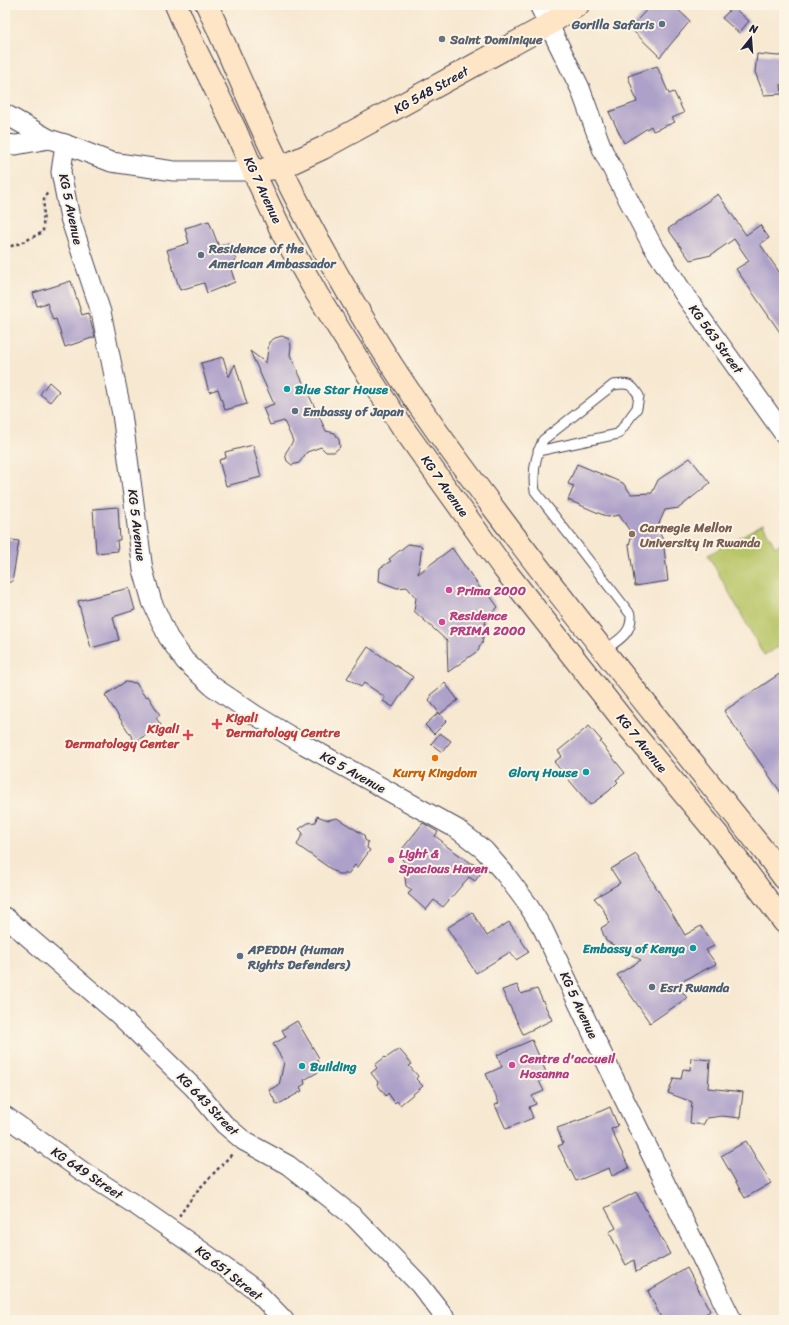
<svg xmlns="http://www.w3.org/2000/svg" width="789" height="1325" viewBox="0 0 789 1325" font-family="Sriracha,sans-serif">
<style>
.green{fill:#b8c566;stroke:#6d7450}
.building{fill:#ada0c9}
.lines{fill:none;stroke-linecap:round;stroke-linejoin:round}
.lane-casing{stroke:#424052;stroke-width:11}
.street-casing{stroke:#424052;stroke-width:21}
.secondary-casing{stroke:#424052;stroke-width:24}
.path{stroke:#424052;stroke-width:2.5;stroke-dasharray:3 3;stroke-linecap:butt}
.lane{stroke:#fff;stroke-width:9}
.street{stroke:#fff;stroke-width:19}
.secondary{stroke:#fee5c5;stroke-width:22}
.service-dot{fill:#5c6f8a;stroke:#fcf5e5;stroke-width:1.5}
.worship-dot{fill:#6b7280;stroke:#fcf5e5;stroke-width:1.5}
.culture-dot{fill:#0f9aa8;stroke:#fcf5e5;stroke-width:1.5}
.education-dot{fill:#8d6e63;stroke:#fcf5e5;stroke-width:1.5}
.hotel-dot{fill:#d1479c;stroke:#fcf5e5;stroke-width:1.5}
.health-dot{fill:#e0444e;stroke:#fcf5e5;stroke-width:1.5}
.food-dot{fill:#e8710a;stroke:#fcf5e5;stroke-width:1.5}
.labels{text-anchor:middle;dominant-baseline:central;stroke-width:4;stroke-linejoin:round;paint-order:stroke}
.service-label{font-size:13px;font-weight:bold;fill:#4e5e75;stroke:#fcf5e5;text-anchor:start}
.worship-label{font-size:13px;font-weight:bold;fill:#5b616d;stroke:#fcf5e5;text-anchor:start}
.street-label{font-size:13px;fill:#22223b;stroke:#fcf5e5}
.culture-label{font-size:13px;font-weight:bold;fill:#0d838f;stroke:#fcf5e5;text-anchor:start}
.education-label{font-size:13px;font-weight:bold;fill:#785e54;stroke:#fcf5e5;text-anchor:start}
.hotel-label{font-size:13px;font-weight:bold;fill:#b23c85;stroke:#fcf5e5;text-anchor:start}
.health-label{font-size:13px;font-weight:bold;fill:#be3a42;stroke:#fcf5e5;text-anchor:start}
.food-label{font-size:13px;font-weight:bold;fill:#c56008;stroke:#fcf5e5}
</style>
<rect width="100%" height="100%" fill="#fcf5e5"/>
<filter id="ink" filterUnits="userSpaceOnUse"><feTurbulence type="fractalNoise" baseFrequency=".025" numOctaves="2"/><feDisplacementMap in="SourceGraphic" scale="8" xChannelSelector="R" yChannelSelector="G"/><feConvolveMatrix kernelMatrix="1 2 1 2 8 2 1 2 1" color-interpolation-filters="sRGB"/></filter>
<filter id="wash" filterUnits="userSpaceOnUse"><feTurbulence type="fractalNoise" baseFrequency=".012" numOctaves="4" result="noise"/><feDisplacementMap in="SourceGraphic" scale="16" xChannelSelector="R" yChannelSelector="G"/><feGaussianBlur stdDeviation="0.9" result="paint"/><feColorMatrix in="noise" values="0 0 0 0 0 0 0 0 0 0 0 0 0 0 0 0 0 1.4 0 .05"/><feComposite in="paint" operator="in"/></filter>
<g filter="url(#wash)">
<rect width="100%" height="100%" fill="#f7e8d1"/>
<path class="green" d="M763,524L775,547L784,542V644L764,655L708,555Z"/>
<g id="blocks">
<g class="building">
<path d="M651,5H673L690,21L660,57L630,28Z"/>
<path d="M733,7L749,21L739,33L722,18Z"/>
<path d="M757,54L778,56L784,55V85L781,84L782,94L764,95L755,72Z"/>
<path d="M657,66L669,94L674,92L684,113L672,118L675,122L653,131L651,126L624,143L609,112L637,102L628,76Z"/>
<path d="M718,194L746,235L760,225L769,238L760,244L784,279V338L736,269L749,261L734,239L711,255L690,260L668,229Z"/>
<path d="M209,221L219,247L229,243L236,260L229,263L235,282L207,293L204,283L180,290L167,250L189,243L185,228Z"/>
<path d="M71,281L82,315L88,313L95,337L65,347L56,319L53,320L47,303L37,306L33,293Z"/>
<path d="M282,336L289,339L291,346L290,355L326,431L335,433L339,440L340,447L334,452H326L321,447L307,452L299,463L292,465L287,461L285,454L293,441L284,421L270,425L263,408L274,404L250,351L266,363L269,342L275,338Z"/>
<path d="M223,357L229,377L235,364L247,404L225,410L218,389L209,392L201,363Z"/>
<path d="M49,382L59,391L50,402L40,394Z"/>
<path d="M253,445L261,477L226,486L219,460L226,458L225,452Z"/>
<path d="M690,458L710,483L679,508L665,510L657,528L663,540L668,581L635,586L629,545L632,534L619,515L608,517L568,500L574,486L568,484L577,464L623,483L631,494L652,493L658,480Z"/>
<path d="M118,507L120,540H117L118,551L96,553L93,509Z"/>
<path d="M5,539L19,541L12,582H5Z"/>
<path d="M408,544L422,546L418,574L452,548L485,595L488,593L498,607L486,618L482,644L479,646V650L448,672L447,641L414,611L416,598L407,587L397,588L379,581L380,568L391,561L389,559Z"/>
<path d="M129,588L135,610L113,617L119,640L91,648L78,601Z"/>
<path d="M368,647L413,677L393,707L383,701L385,697L364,683L361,687L347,678Z"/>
<path d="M784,671V797L724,711Z"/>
<path d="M125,682L136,683L145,697L148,696L160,715L156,718L161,725L135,742L105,695Z"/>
<path d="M445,683L458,700L440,714L429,700L431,697L430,695Z"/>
<path d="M438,713L447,721L434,734L425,725Z"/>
<path d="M589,726L602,741L600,742L625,773L616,780L618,782L609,791L590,805L554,762L562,756L558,751Z"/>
<path d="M440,733L451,741L442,752L431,744Z"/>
<path d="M317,816L328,820L337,818L364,835L365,840L368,842L367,848L370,850L358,867L355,865L348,874H338L297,845L303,833L299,829L308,823L316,822Z"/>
<path d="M423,823L438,832L435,836L443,842L442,843L471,863L484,869L475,881L469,877L443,907L434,900L426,910L408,894L412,890L406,886L405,877L409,872L399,853Z"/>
<path d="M636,854L685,935L701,926L714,946L706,950L716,964L677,984L687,998L650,1023L617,975L641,960L606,941L601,928L609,923L603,908L594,898L620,883L611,869Z"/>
<path d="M472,912L487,936L509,922L529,952L516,960L510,952L476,973L447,928Z"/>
<path d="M517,985L521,994L537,989L552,1020L523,1034L502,990Z"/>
<path d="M297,1021L319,1058L317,1060L322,1070L304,1080L305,1084L300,1087L302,1091L277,1105L269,1090L279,1085L284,1062L273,1044L286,1037L282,1030Z"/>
<path d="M532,1040L546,1072L540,1075L542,1080L539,1081L544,1091L532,1096L536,1104L529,1107L533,1118L506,1129L495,1105L499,1103L486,1074L502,1067L497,1055Z"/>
<path d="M399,1049L412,1064L409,1066L418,1076L416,1079L423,1086L400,1105L397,1101L395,1103L388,1093L386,1096L377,1084L378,1082L371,1073L377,1068L375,1065L385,1057L386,1058Z"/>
<path d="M691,1058L710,1060L708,1088L743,1092L740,1118L722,1116L707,1118L703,1125L690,1123L692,1102L668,1093L674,1078L681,1079L683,1069L690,1070Z"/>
<path d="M610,1107L618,1126L611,1129L629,1168L612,1176L609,1168L576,1181L558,1146L563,1144L557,1128L586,1118Z"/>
<path d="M746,1141L771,1183L745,1198L721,1156Z"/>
<path d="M636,1192L670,1254L636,1272L634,1260L626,1265L609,1232L616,1228L605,1208Z"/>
<path d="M687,1268L710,1311L696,1320H662L648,1291Z"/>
</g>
</g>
</g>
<g filter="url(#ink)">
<use href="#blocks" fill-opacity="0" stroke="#424052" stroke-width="1"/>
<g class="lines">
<g class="lane-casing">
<path id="lane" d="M538,451L618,434L637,408L639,396C632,383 627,383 613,385L543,440C535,457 532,472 535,491L631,615C632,635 617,640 604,651"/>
</g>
<g class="street-casing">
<g id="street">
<path d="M539,5L580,88L603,151L651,243L686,297L784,434"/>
<path d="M5,114L49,139L65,144L111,162L174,171H253"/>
<path d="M5,144L16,145L49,139"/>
<path d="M65,144L61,172L70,218L101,312L122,414L143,570L152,602L168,637L185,661L212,686L255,715L305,745L457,829L484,850L505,874L526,902L543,929L607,1064L732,1320"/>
<path d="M5,917L118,1014L194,1088L224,1124L244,1141L288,1165L354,1217L420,1285L447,1320"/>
<path d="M5,1116L82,1171L137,1206L206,1254L253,1288L284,1320"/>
</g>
</g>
<g class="secondary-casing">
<g id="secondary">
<path d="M176,5L191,40L235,129L253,171L283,234L317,294L359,361L403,428L504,569L630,729L728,847L784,922"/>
<path d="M207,5C232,59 254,115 281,168C310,228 343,286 378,343C414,402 456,458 498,514C584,629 675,740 764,851L784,878"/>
<path d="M266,169L280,168L323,148L548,25L578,5"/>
</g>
</g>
<g class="path">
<path d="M5,248L21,243L43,232L44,197L48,193"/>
<path d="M179,1216L197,1191L233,1153"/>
</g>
<use href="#lane" class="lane"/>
<use href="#street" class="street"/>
<use href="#secondary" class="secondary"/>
</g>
</g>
<g class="service-dot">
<circle cx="662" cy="24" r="4"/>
<circle cx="201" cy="255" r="4"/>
<circle cx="295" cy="411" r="4"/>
<circle cx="240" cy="956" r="4"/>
<circle cx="652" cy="987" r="4"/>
</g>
<circle class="worship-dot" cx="442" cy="39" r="4"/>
<g class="culture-dot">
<circle cx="287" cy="389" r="4"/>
<circle cx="586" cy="772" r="4"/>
<circle cx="693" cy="948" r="4"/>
<circle cx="302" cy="1066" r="4"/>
</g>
<circle class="education-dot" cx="632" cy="534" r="4"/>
<g class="hotel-dot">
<circle cx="449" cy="590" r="4"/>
<circle cx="442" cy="622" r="4"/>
<circle cx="391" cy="860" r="4"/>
<circle cx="512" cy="1065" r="4"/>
</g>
<g class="health-dot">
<path d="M215 718h4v4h4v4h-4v4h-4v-4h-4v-4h4z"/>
<path d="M186 729h4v4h4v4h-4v4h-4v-4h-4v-4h4z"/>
</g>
<circle class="food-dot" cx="435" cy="758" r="4"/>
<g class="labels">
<g class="service-label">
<text x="654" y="24" text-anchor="end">Gorilla Safaris</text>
<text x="209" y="248">Residence of the<tspan x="209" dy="15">American Ambassador</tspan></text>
<text x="303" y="411">Embassy of Japan</text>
<text x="248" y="949">APEDDH (Human<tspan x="248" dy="15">Rights Defenders)</tspan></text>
<text x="660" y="987">Esri Rwanda</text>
</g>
<g class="worship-label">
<text x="450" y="39">Saint Dominique</text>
</g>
<g class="street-label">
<text transform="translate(431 90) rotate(-29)">KG 548 Street</text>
<text transform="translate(263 190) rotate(65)">KG 7 Avenue</text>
<text transform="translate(71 209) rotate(78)">KG 5 Avenue</text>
<text transform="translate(716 339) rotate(54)">KG 563 Street</text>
<text transform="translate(445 486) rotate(55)">KG 7 Avenue</text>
<text transform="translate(137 525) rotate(83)">KG 5 Avenue</text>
<text transform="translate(642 743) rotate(51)">KG 7 Avenue</text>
<text transform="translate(353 772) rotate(29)">KG 5 Avenue</text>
<text transform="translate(579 1005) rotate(65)">KG 5 Avenue</text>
<text transform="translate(208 1104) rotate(46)">KG 643 Street</text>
<text transform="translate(87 1173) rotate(34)">KG 649 Street</text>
<text transform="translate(229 1273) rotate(38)">KG 651 Street</text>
</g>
<g class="culture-label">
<text x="295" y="389">Blue Star House</text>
<text x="578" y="772" text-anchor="end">Glory House</text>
<text x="685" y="948" text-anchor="end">Embassy of Kenya</text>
<text x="310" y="1066">Building</text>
</g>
<g class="education-label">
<text x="640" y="527">Carnegie Mellon<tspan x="640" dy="15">University in Rwanda</tspan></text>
</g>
<g class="hotel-label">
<text x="457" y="590">Prima 2000</text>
<text x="450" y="615">Residence<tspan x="450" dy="15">PRIMA 2000</tspan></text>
<text x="399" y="853">Light &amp;<tspan x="399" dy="15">Spacious Haven</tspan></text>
<text x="520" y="1058">Centre d'accueil<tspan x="520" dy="15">Hosanna</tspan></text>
</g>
<g class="health-label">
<text x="226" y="717">Kigali<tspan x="226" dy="15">Dermatology Centre</tspan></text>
<text x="179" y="728" text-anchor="end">Kigali<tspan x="179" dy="15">Dermatology Center</tspan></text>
</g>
<g class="food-label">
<text x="435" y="772">Kurry Kingdom</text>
</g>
</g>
<rect width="789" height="1325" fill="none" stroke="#fcf5e5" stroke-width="20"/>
<g transform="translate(751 38) rotate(17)" stroke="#fcf5e5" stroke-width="3" paint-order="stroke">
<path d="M0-3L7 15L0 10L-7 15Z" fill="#22223b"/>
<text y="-6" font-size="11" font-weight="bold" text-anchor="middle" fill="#22223b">N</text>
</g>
</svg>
